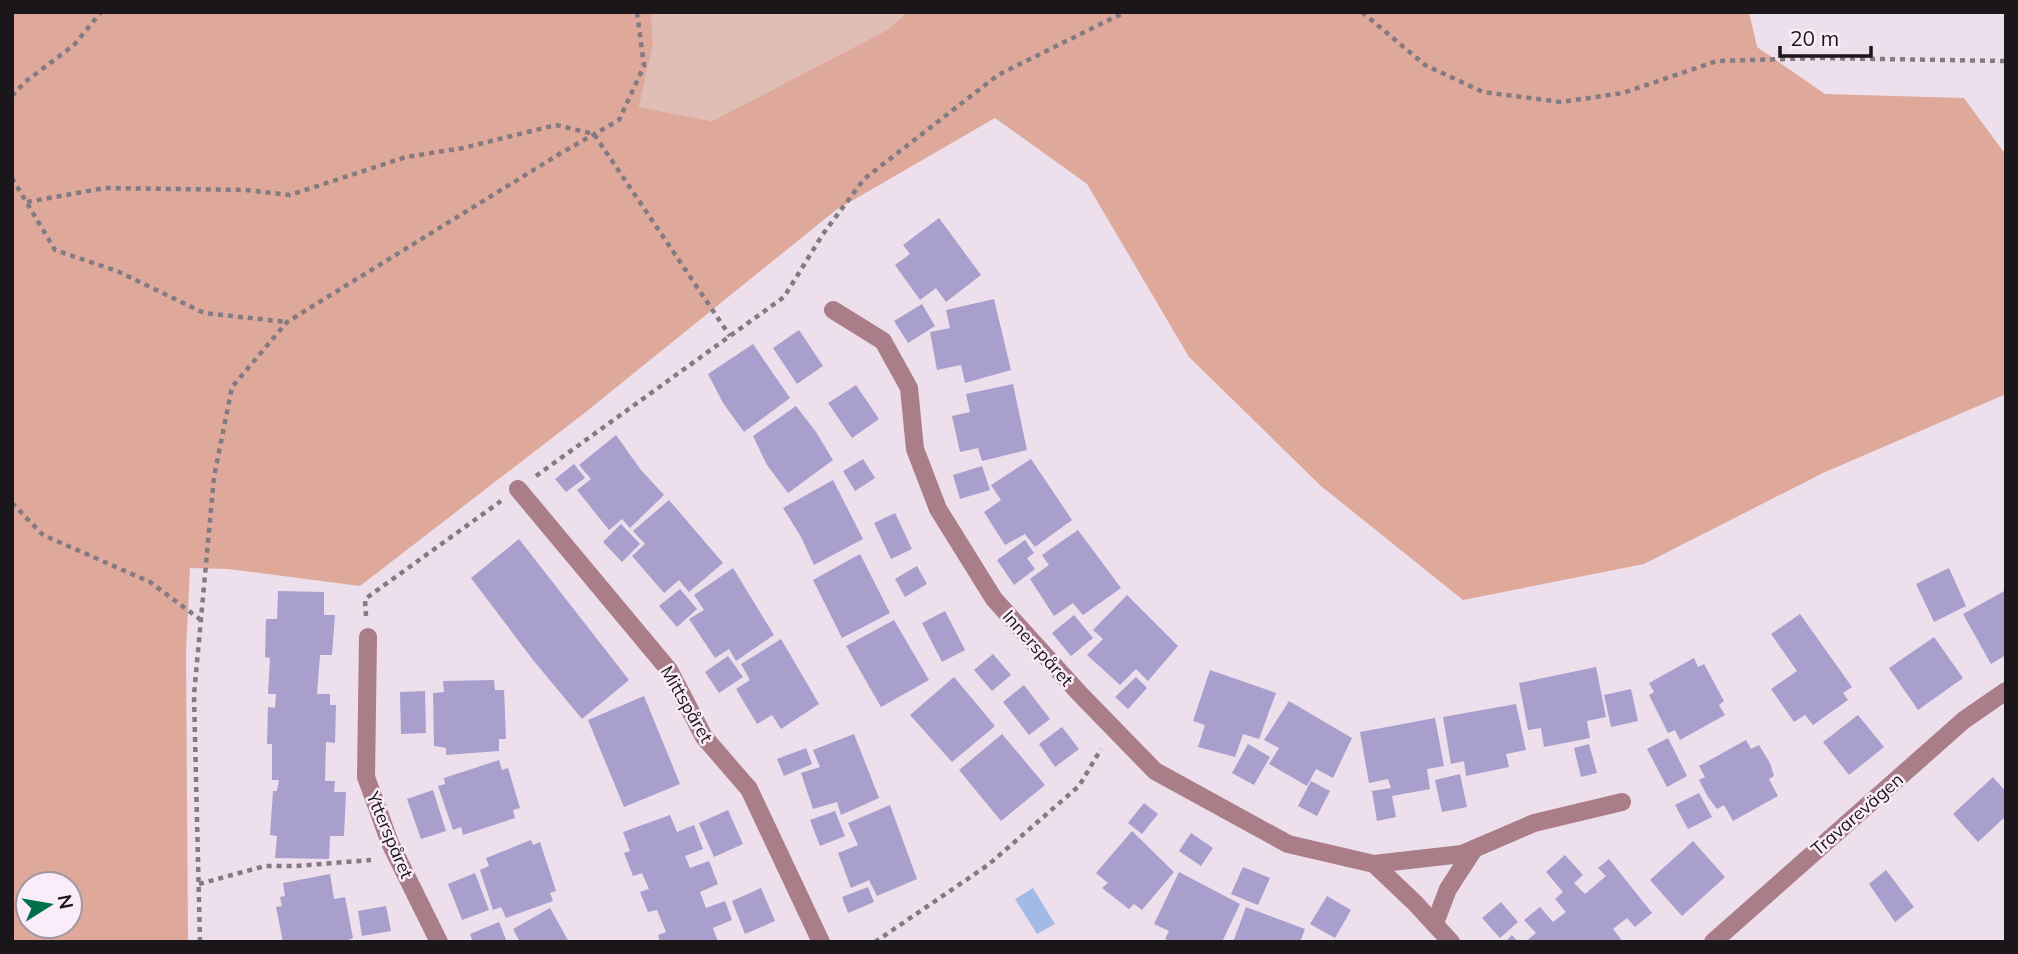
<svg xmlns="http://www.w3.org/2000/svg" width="2018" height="954" viewBox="0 0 2018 954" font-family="Mulish,sans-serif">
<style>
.green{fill:#e0beb5}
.forest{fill:#dea99b;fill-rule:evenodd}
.water{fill:#a2bae5}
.building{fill:#a99fcd}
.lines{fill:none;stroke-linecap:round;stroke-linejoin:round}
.path{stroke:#837a82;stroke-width:4.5;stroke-dasharray:5 5;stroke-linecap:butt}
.minor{stroke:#aa7e89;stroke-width:18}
.labels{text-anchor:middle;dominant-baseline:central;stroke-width:5;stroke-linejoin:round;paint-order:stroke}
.street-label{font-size:18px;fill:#1b161a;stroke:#faedf9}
</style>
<rect width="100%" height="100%" fill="#eddfec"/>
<path class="green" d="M651,12H908L887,30L712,121L639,107L653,44Z"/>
<path class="forest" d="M12,12H651L653,44L639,107L712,121L887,30L908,12H1749L1757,47L1825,94L1964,98L2006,155V394L1823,473L1644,564L1463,600L1321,486L1189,357L1087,184L995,118L836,210L587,411L360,586L228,569L190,568L186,652L188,942H12ZM28,884H70V926H28Z"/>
<path class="water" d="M1033,888L1055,924L1037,934L1015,899Z"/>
<g class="building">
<path d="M939,218L981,275L946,302L936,288L920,300L895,265L910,254L903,245Z"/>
<path d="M994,299L1011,370L965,383L961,365L937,370L930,332L950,328L946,310Z"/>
<path d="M922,304L935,326L908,343L894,321Z"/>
<path d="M799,330L823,366L797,384L773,348Z"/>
<path d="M753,344L790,398L744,432L723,403L708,374Z"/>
<path d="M1013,384L1027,450L982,461L978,448L960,452L952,416L970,412L966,394Z"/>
<path d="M856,385L879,419L852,438L828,403Z"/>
<path d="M796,406L816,432L833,460L788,493L767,465L753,436Z"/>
<path d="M616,435L641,470L664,495L630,528L622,519L609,530L577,490L591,479L579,465Z"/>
<path d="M863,459L875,478L855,491L843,471Z"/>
<path d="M1031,459L1072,520L1035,547L1025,534L1005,545L984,512L1001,500L991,485Z"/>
<path d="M574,464L585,478L566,492L555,479Z"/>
<path d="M982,466L990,490L960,499L953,475Z"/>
<path d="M833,480L863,539L814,565L801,537L783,508Z"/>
<path d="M669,500L723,563L689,592L679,580L664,593L632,556L645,544L633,531Z"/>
<path d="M895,513L912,549L891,559L874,523Z"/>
<path d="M621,524L640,544L622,562L603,542Z"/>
<path d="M1078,530L1121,588L1083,615L1073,603L1054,616L1030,579L1049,565L1042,555Z"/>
<path d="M519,539L629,680L582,719L533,660L471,578Z"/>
<path d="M1025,540L1034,553L1027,558L1035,569L1014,585L997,560Z"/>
<path d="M860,554L890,613L842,638L813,580Z"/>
<path d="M917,566L927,584L905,597L895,579Z"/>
<path d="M733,568L774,635L736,661L729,649L715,658L689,619L704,610L694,595Z"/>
<path d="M1949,568L1966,606L1934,622L1916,584Z"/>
<path d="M680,589L697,609L677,627L659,606Z"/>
<path d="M2006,590V655L1991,664L1963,614Z"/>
<path d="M278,591L324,592V615H335L332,655H320L317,694H330V705H336L335,743L326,742L325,781H335L334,792H346L344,836H330L329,859L275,858L277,836L270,835L273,791H277L279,780H272V744H267L268,707L275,708L276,694H268L270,658L265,657L266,619H277Z"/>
<path d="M1127,595L1178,646L1148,681L1136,669L1120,685L1087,655L1103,639L1093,630Z"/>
<path d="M945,611L965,650L942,662L922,623Z"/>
<path d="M1800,614L1852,687L1843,693L1848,700L1813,725L1805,715L1794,722L1771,689L1797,671L1771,634Z"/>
<path d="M1074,615L1093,638L1071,656L1052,633Z"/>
<path d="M894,620L929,680L881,707L846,646Z"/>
<path d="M1934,637L1963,678L1918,710L1889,668Z"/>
<path d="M781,639L819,704L781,729L772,715L757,724L736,689L750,680L741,664Z"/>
<path d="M993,654L1011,675L992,691L974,670Z"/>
<path d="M728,656L743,677L719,693L705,672Z"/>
<path d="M1694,658L1698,667L1704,664L1724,701L1719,705L1725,715L1680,740L1675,730L1668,733L1649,695L1654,692L1649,683Z"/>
<path d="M1596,667L1606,717L1587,721L1590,738L1544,747L1541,728L1528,730L1519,683Z"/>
<path d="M1210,670L1276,693L1259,739L1243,734L1235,757L1198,747L1205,725L1193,721Z"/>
<path d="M954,677L995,726L952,762L910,715Z"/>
<path d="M1136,677L1147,688L1128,709L1115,697Z"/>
<path d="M494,680L495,690H504L506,739H499V751L446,755V748L434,746L433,693L444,692L443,681Z"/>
<path d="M1024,685L1050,719L1029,735L1003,702Z"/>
<path d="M1631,689L1638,721L1611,727L1604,695Z"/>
<path d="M425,691L426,733L401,734L400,692Z"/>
<path d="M644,696L680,784L624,807L588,720Z"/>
<path d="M1289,701L1352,738L1333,778L1316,769L1307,786L1269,764L1279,748L1264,740Z"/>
<path d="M1516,704L1526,750L1506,754L1509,767L1466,776L1464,761L1451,764L1443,717Z"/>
<path d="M1858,715L1884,747L1849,775L1823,742Z"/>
<path d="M1435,718L1444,766L1427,769L1430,789L1392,796L1396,817L1377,821L1372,791L1391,788L1388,779L1369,783L1360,732Z"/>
<path d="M1062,727L1079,749L1055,767L1039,744Z"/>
<path d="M854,734L879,798L841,815L837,802L813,809L801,773L820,767L813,750Z"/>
<path d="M1002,734L1045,785L1001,821L959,770Z"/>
<path d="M1668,738L1687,776L1667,787L1647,749Z"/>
<path d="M1746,740L1751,749L1759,745L1770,763L1774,776L1769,779L1778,796L1733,821L1724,805L1717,809L1708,797L1699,780L1705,777L1699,766Z"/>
<path d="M1248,744L1270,757L1254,785L1232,773Z"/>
<path d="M1589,744L1597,773L1581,777L1574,748Z"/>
<path d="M806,748L812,764L784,776L777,759Z"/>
<path d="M499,760L502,770L508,768L520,808L513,810L515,818L463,835L461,827L453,830L438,786L445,784L444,778Z"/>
<path d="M1460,774L1467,807L1442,812L1435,780Z"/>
<path d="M1993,777L2006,792V816L1978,842L1953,814Z"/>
<path d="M1311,781L1330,791L1317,816L1298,806Z"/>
<path d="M433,790L446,831L421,839L407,799Z"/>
<path d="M1699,793L1712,817L1688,829L1675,805Z"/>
<path d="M1144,803L1158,814L1142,834L1128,823Z"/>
<path d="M890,805L917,879L877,896L869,880L851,888L838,853L858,845L848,823Z"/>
<path d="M728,810L743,844L714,857L699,823Z"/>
<path d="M835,811L845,836L820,846L810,820Z"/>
<path d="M670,815L677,832L694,825L703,849L685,856L690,868L709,861L718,884L700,892L706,908L725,901L732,920L713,928L718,942H660L658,935L666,932L657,910L648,912L640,892L649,889L642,873L633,876L624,853L630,851L623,832Z"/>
<path d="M1132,831L1174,872L1142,910L1134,904L1129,909L1102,888L1108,883L1096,873Z"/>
<path d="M1191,833L1213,848L1201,866L1179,851Z"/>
<path d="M531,840L533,845L540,842L556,891L550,893L553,901L506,918L501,907L493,910L480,870L489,866L486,858Z"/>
<path d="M1693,841L1725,877L1682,916L1650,880Z"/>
<path d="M1565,855L1583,875L1574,883L1585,894L1606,876L1598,868L1609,859L1652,913L1635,927L1627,918L1613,929L1621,939L1617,942H1525L1536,933L1524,920L1540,907L1553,922L1566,912L1555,899L1563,892L1546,872Z"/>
<path d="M1243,867L1270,878L1258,905L1231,894Z"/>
<path d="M1886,870L1914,907L1895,922L1869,884Z"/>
<path d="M1179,872L1240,904L1222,942H1172L1165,939L1169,931L1154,924Z"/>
<path d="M475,873L489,910L462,920L448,884Z"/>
<path d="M330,874L334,899L345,897L353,938L343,942H283L276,907L282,906L280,897L285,896L283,883Z"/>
<path d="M868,887L874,902L848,913L842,897Z"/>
<path d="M761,888L775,921L745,934L732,901Z"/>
<path d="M1327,896L1351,910L1335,938L1310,924Z"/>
<path d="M1501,902L1518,922L1500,938L1482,918Z"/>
<path d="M386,906L391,931L362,936L358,911Z"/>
<path d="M1246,907L1305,929L1300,942H1233Z"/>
<path d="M550,908L569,942H520L513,929Z"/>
<path d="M499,922L507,942H473L470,934Z"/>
<path d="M1512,935L1518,942H1505Z"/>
</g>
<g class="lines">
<g class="path">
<path d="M1362,12L1425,65L1483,92L1561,102L1623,93L1717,61L1820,58L2006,61"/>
<path d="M12,96L25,82L74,45L101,12"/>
<path d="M12,178L55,250L117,271L204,313L287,322"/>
<path d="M27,202L105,188L246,190L290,195L406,157L463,148L556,125L594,134L730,336"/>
<path d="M536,476L784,297L823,234L864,179L998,75L1125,12"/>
<path d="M12,503L43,535L150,582L201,620"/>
<path d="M366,616L365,599L501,501"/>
<path d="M199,884L265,866H296L371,860"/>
<path d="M200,942L194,695L214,477L232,387L287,322L561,153L619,120L644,66L637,12"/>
<path d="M875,942L988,865L1079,786L1101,749"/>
</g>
<g class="minor">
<path d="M833,310L883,341L909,388L915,449L938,509L994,599L1080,694L1155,771L1288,844L1374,864L1415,903L1451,942"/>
<path d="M518,489L669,670L704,737L749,789L821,942"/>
<path d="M368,637L366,777L390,843L439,942"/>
<path d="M1374,864L1462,854L1534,823L1622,802"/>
<path d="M1435,923L1448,889L1474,849"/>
<path d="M1713,942L1964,720L2006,691"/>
</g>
</g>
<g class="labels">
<g class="street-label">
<text transform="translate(1038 648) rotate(48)">Innerspåret</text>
<text transform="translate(687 704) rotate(60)">Mittspåret</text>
<text transform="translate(1857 814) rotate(-41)">Travarevägen</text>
<text transform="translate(390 835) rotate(67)">Ytterspåret</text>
</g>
</g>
<rect width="2018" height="954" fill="none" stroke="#1b161a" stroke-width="28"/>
<g transform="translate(49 905) rotate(79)"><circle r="33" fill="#faedf9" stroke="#a197a0" stroke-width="2"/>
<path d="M0-5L12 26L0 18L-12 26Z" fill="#00704a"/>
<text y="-10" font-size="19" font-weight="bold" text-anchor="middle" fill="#1b161a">N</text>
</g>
<path d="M1780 46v10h91v-10" fill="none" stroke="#1b161a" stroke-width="3.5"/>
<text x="1790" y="46" font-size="21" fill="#1b161a" stroke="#faedf9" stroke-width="5" paint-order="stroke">20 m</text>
</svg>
